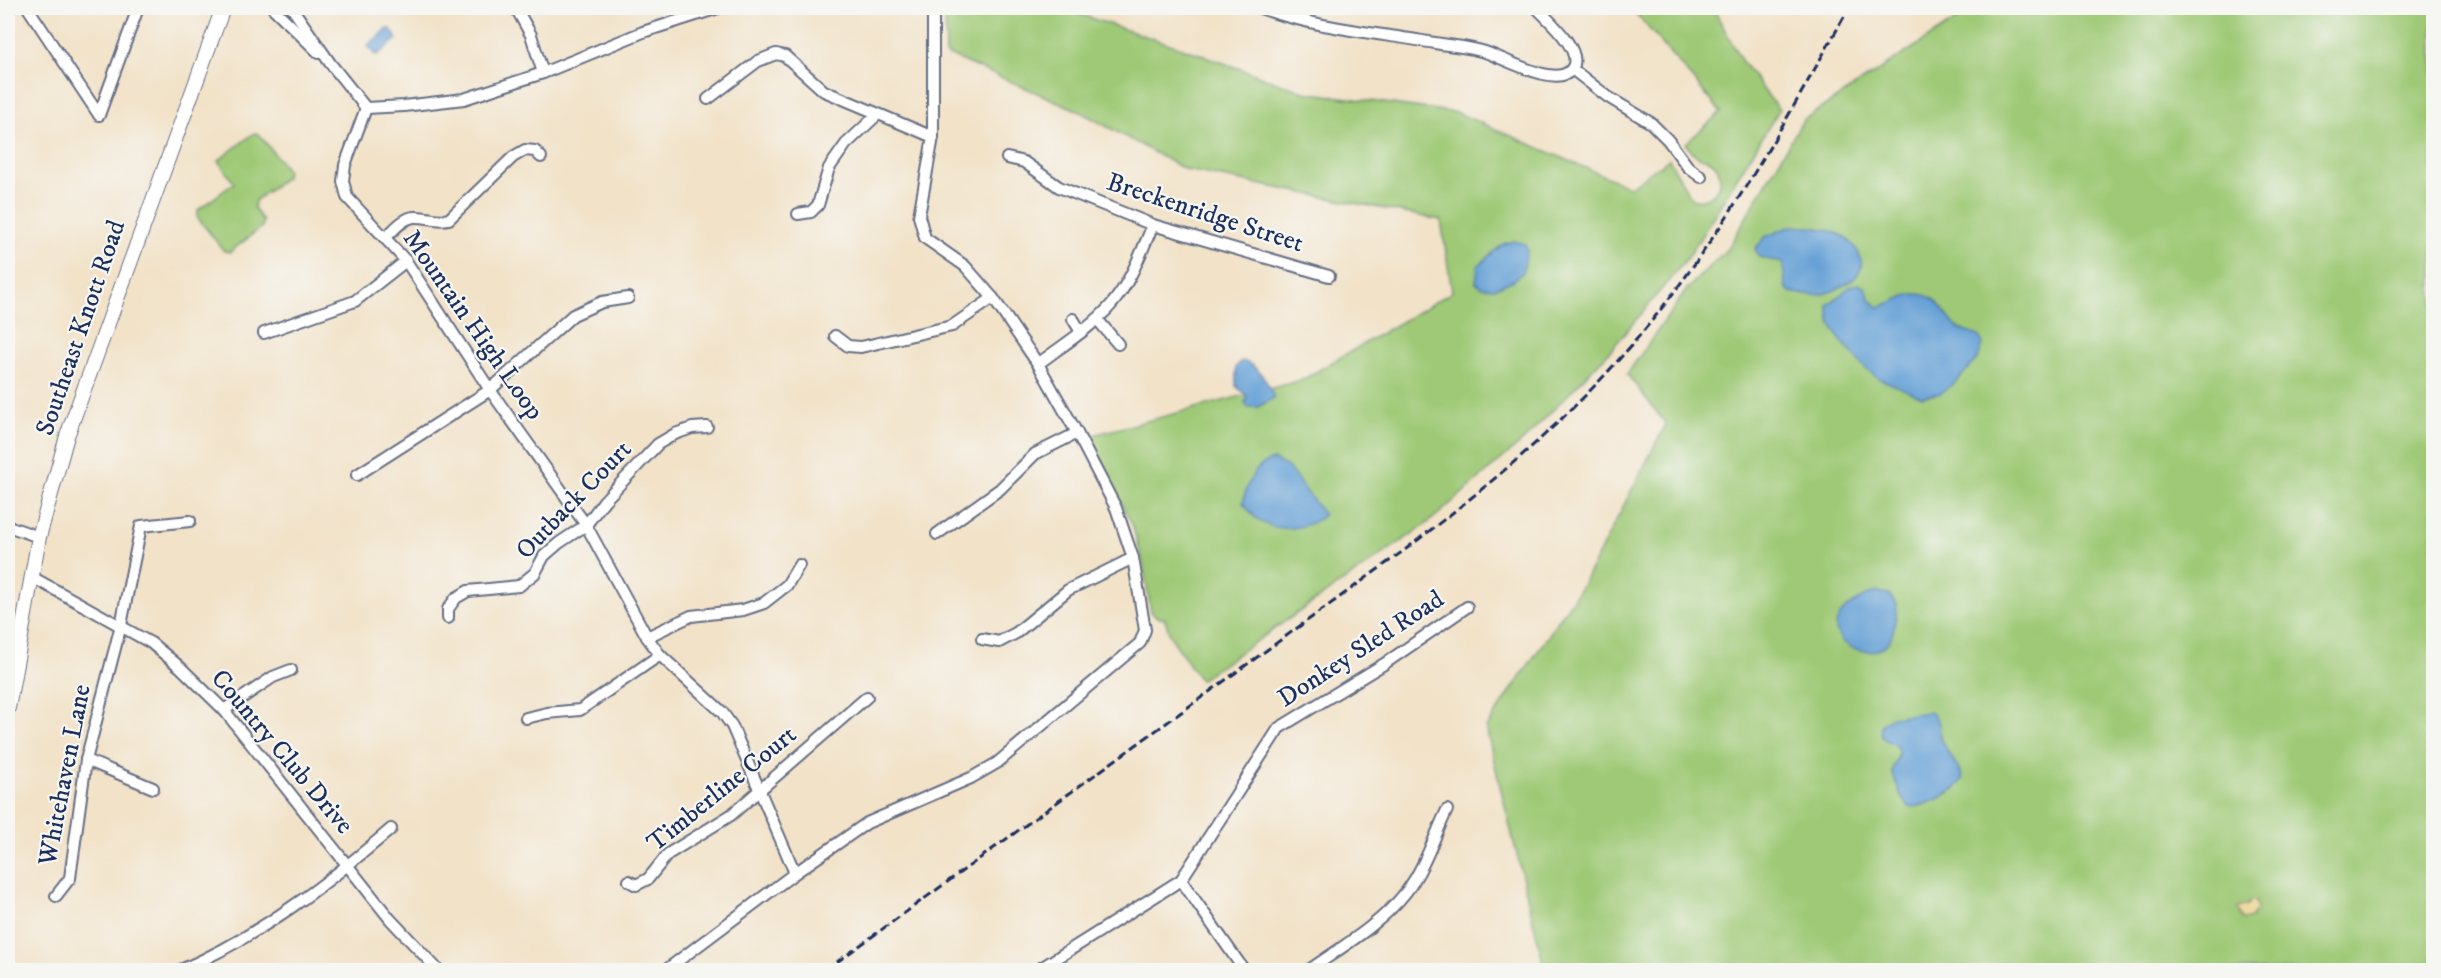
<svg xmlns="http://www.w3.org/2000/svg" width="2441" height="978" viewBox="0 0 2441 978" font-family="'IM FELL DW Pica',serif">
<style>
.green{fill:#9fc976;stroke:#5d7c6a;stroke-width:1.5}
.sand{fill:#eeda9e;stroke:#84847e;stroke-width:1.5}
.water{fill:#66a1d6;stroke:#40689a;stroke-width:1.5}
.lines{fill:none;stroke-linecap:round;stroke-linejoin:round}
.minor-casing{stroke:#666e83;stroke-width:14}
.major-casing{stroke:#666e83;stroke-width:16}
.minor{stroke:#fff;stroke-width:10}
.major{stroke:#fff;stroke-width:14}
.rail{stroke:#1b2f5e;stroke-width:3;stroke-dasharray:9 4.5;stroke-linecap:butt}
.labels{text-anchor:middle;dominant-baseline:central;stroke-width:4.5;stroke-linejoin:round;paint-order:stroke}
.street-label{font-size:26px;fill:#1b2f5e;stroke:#f6f6f2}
</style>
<rect width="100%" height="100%" fill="#f6f6f2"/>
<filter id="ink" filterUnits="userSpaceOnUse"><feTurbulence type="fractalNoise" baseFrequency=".0167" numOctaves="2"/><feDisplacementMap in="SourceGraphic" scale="12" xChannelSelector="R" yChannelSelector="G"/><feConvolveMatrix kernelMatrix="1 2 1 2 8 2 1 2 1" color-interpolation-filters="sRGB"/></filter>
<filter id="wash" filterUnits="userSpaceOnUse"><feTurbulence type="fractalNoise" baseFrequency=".008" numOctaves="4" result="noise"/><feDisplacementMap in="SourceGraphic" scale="24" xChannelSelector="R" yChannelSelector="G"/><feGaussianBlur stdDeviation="1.35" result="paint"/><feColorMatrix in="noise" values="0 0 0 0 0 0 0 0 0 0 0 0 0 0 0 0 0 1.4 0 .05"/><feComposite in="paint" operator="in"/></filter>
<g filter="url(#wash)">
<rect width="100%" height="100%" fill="#f2e2c8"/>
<g class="green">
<path d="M945,8H1060L1191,51L1304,92L1458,113L1630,187L1669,159L1689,195L1694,200C1702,200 1709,198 1715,192C1723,181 1721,165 1708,160C1705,159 1702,159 1699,157C1694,155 1689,148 1685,144L1721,112L1631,8H1713L1741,60L1779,110L1689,256L1610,351L1525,439L1428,523L1200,680L1170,636L1165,619L1157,617L1151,612L1142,558L1132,524L1086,437L1302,380L1452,292L1441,220L1186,170L1077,110L946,54Z"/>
<path d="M1974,8H2433V970H1545L1486,728L1583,584L1666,424L1627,374L1688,288L1729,247L1803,120Z"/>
<path d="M254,133L259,134L287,170L286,177L255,201L254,208L263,221L262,227L230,252L224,251L197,217L198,210L234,183L218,161Z"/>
</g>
<path class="sand" d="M2251,900L2255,902L2257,910L2251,918L2242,920L2237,908L2247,905Z"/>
<g class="water">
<path d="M388,29H391L397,39L377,55L374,54L368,47L369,44Z"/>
<path d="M1791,226C1807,227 1822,227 1837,233C1850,238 1869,259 1858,274C1851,283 1834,292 1822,294C1812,297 1801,294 1790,292L1785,286L1783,263L1759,257L1755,249L1765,237Z"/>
<path d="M1514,241L1525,244L1527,250L1523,272L1514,280L1496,288L1481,287L1476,282L1478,266L1503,244Z"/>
<path d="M1859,284L1866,288L1870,299L1878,307C1891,305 1900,295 1914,294C1939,293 1942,313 1957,327C1962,332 1972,333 1979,336L1983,344L1978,358L1958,380L1941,393L1922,397L1878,378L1864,367L1839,338L1830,322L1828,305L1851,286Z"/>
<path d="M1242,361C1258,364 1269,384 1274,398L1258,407H1247L1245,403L1247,396L1236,386V367Z"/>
<path d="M1274,460L1288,467L1324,515C1309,529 1278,533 1260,521C1253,517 1248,509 1243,503C1246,486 1255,462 1274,460Z"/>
<path d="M1877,592L1889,594L1897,605C1896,616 1895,632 1889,641C1870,669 1807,634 1852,604C1860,599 1868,594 1877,592Z"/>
<path d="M1929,712C1941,718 1939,729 1942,741C1947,755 1959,764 1963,779C1957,792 1923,808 1909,807L1901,796L1892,772C1893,762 1903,755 1896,745C1885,740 1879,740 1881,725L1892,717Z"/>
</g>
</g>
<g filter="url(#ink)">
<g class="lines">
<g class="minor-casing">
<g id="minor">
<path d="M28,8L99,115"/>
<path d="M273,8L319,53"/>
<path d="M292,8L330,63L366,108"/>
<path d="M516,8L531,35L543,73"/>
<path d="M1260,8C1316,28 1377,33 1435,43C1452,46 1469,47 1485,52C1504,58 1561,91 1573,67C1582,49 1548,20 1537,8"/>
<path d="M1572,69L1608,97L1651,123L1668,140L1688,167L1701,177"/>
<path d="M708,99L758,61L776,54L785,56L824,91L933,137"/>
<path d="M366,108L345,165L343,181L347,197L406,261L490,390L586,525L647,637L660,655L722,712L732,726L795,873"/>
<path d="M366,108L404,106L464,99L543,73L643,32L718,8"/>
<path d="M99,115L138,8"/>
<path d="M1007,158L1024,162L1059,187L1153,225L1329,276"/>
<path d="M798,214L811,212L818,205L829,168L846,144L877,115"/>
<path d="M386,237C394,230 403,218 414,217C427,216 436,222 449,219L513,157L525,150L535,151L541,157"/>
<path d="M1073,319L1081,332"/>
<path d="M1097,319L1118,344"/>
<path d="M264,333L355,301L406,261"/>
<path d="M835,336L848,346L861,347L952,326L993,298"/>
<path d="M1038,364C1063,345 1091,328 1111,305C1131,282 1141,252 1153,225"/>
<path d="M357,475L490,390L573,315L602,302L628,298"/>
<path d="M8,526L39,537"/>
<path d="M937,534L1000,489L1035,454L1077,433"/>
<path d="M32,577L151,643L180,667L224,710L390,919L438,970"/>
<path d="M448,618V609L456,598L468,591L519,586L535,573L544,556L559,543L586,525L604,501L658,444L675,434L692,428L707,427"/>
<path d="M647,637L691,616L743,610L764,603L787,585L799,565"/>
<path d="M982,639L999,642L1016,633L1068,590L1133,558"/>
<path d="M224,710L273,677L291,670"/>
<path d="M526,718L547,713L580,710L660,655"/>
<path d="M86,760L153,788"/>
<path d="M1181,880L1244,970"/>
<path d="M629,881L636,885L648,879L668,854L731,815L867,697"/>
<path d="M56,896L70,878L86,760L121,625L141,526L190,521"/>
<path d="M181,970C259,936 327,884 391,829"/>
<path d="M666,970L795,873L867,823L971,778L997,763L1140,643L1145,630L1133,558L1116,508L1077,433L1038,364L993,298L965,266L925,238L919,216L933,137V8"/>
<path d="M1038,970L1181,880L1279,728L1384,664L1467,607"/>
<path d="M1309,970C1342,947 1381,924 1406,892C1424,869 1434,837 1447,810"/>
</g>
</g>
<g class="major-casing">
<path id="major" d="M8,708L39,537L67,436L223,8"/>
</g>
<use href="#minor" class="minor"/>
<use href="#major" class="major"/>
<path class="rail" d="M826,970L1406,549C1483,490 1558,429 1622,356C1715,251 1781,129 1849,8"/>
</g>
</g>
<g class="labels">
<g class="street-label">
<text transform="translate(1205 213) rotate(18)">Breckenridge Street</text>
<text transform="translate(473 325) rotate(55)">Mountain High Loop</text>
<text transform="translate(81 328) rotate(-71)">Southeast Knott Road</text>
<text transform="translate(574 500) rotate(-46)">Outback Court</text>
<text transform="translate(1361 649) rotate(-33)">Donkey Sled Road</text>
<text transform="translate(282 752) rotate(50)">Country Club Drive</text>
<text transform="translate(65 775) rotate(-79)">Whitehaven Lane</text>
<text transform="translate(722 789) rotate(-39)">Timberline Court</text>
</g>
</g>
<rect width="2441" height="978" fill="none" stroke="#f6f6f2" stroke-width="30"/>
</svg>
